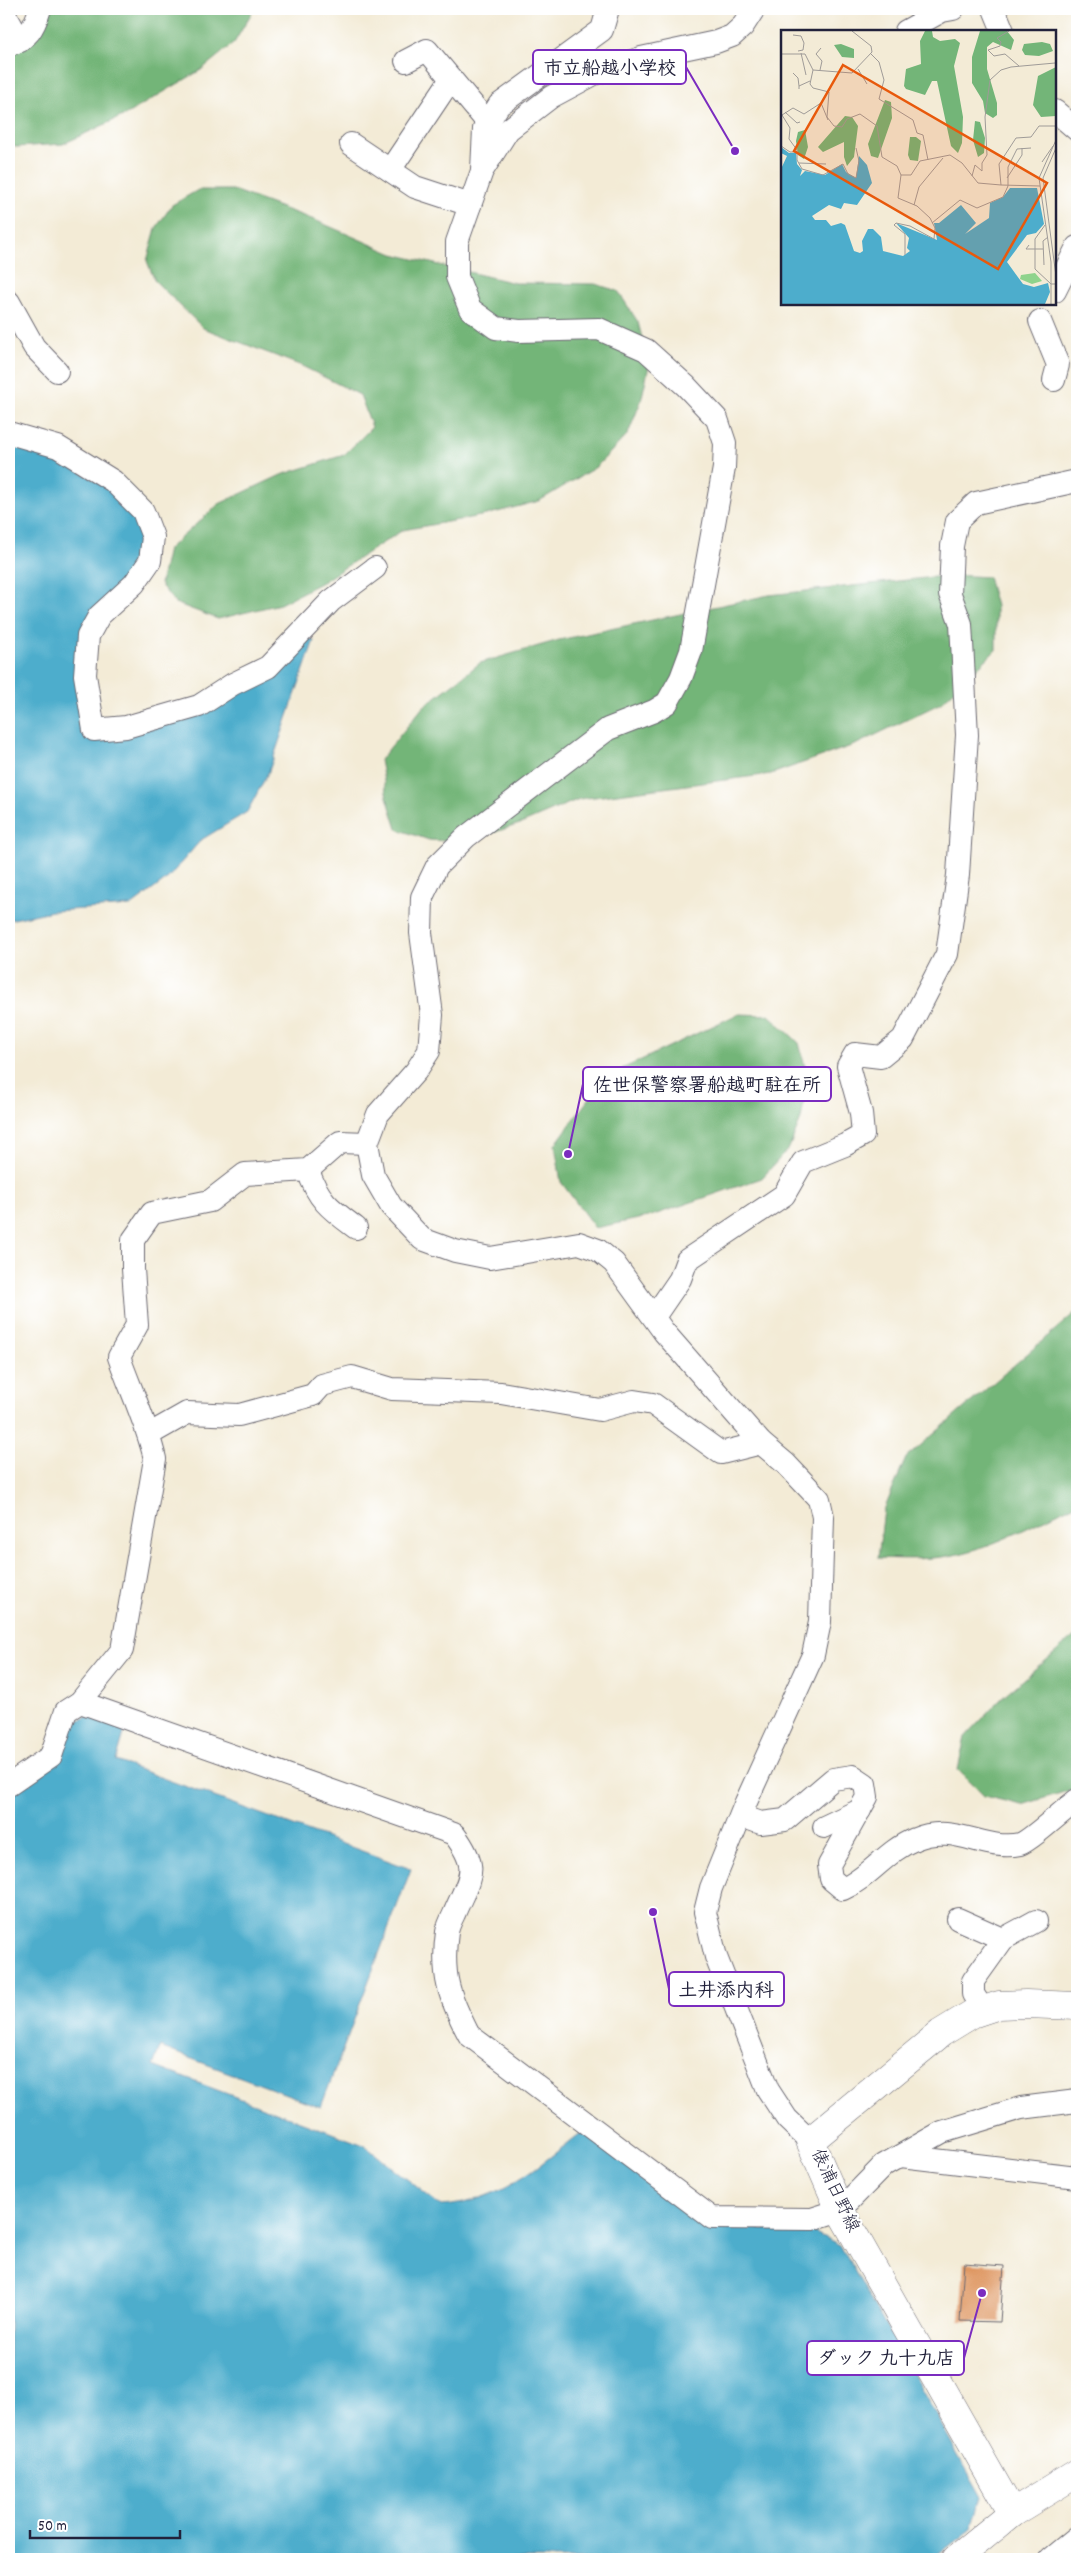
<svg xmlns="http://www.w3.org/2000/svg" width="1086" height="2568" viewBox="0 0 1086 2568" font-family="Dekko,'Klee One',sans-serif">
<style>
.forest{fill:#73b578;stroke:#4a6c5a}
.water{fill:#4dadcc;stroke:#386884}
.building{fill:#df9863}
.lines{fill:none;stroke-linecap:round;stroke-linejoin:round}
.minor-casing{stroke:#6b6871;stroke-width:24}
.major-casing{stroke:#6b6871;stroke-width:29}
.minor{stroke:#fff;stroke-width:22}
.major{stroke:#fff;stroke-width:28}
.labels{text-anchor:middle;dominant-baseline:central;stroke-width:4.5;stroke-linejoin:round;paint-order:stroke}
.street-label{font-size:18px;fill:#22223b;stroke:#fff}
.inset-road{fill:none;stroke:#9f9b98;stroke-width:1}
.view{fill:#e8590c;fill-opacity:0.15;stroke:#e8590c;stroke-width:2.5}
.inset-edge{fill:none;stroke:#22223b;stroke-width:2.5}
.leader{fill:none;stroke:#7b2cbf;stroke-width:2}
.callout-dot{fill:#7b2cbf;stroke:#fff;stroke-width:2}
.callout{fill:#fff;stroke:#7b2cbf;stroke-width:2}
.callout-label{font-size:19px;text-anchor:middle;font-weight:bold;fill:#22223b}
</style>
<rect width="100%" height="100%" fill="#fff"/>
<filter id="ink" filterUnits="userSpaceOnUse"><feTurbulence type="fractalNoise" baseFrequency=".02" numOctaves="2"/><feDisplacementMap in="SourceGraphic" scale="10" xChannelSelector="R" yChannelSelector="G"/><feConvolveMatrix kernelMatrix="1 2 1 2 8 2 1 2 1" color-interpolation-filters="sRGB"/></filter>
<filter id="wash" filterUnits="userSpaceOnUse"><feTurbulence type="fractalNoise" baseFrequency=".0096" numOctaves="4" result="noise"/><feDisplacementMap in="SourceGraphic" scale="20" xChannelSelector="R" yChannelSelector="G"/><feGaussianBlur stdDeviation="1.12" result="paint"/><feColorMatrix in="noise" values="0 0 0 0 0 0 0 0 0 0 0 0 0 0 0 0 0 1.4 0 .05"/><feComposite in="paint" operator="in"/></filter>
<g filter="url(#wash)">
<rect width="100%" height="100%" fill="#f3ebd6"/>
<g class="forest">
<path d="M49,9H254L234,43L201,70L125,115L63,144L16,147L9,144V45Z"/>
<path d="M198,190H233L317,221L393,254L515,283L595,284L618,291L638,322L649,366L641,401L628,434L596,467L539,501L486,515L403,530L322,582L280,604L218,619L175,603L160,584L168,549L219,504L281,475L344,455L372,427L360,395L302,366L203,328L155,281L147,261L156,228L172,205Z"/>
<path d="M953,575L988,577L996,606V650L941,703L857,744L771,774L579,799L523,823L464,842L429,840L397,829L387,797L380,760L423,707L480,663L559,640L769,595Z"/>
<path d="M738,1014L769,1015L799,1043L808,1078L801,1119L789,1148L762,1178L648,1217L595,1228L561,1182L555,1145L588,1100L622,1069Z"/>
<path d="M1077,1311V1503C1038,1522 998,1546 954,1555C930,1560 903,1559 878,1558L884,1510L906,1458Z"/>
<path d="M1077,1634V1788L1022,1805L984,1796L958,1770L965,1737L1002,1698Z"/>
</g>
<g class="water">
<path d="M9,441L46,450L120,496L145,527L147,548L136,571L91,613L88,736L133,734L306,637L314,640L269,771L247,812L201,840L167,879L131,906L52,911L9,920Z"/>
<path d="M89,1716L125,1730L116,1761L411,1869L321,2107L160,2047L153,2066L364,2145L441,2206C499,2203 538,2166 582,2132L711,2227L809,2230L840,2245L982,2497L972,2528L933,2559H9V1794L73,1723Z"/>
</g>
<g id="blocks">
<path class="building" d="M964,2263L1004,2266L1000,2322L960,2321Z"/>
</g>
</g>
<g filter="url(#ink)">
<use href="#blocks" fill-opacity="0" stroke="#6b6871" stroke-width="1"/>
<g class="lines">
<g class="minor-casing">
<g id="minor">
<path d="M754,9L743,26L732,36L716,42L641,58L594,74L551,97L508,130L482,171L457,242V277L470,309L496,328L519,331L599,329L646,350L686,386L717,419L725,443L724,468L691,651L681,678L667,703L654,711L608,729L466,837L437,866L422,897L421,933L432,1015L429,1051L416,1071L378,1114L367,1143L373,1175L391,1206L422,1239L455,1251L490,1258L579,1243L598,1250L614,1263L664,1332L761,1443L786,1464L819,1499L823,1517L820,1622L813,1655L746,1802L711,1888L705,1912L716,1957L768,2090L787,2119L810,2141"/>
<path d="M994,9L1003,31"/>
<path d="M9,21L20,41"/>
<path d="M906,31L942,11L953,9"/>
<path d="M9,45C28,39 34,28 40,9"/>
<path d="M406,61L427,50L488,123"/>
<path d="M1055,111L1077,130"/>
<path d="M351,144L415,187L470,205"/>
<path d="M390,170L451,79"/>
<path d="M482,170L484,129L499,105L602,30L608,9"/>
<path d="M1055,291L1077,247"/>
<path d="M9,302L34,347L57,371"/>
<path d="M1040,321L1058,365L1054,380"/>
<path d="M9,433L58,447L113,481L143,511L153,537L150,561L134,584L99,616L88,636L85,675L94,730L126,727L199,706L233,684L268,667L331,601L375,568"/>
<path d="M308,1170C318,1201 332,1210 356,1228"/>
<path d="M654,1317L680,1279L687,1260L784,1195L803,1162L845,1145L863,1135L861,1113L848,1066L855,1054L881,1057L903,1039L947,954L958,875L967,735L961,624L950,594L952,546L957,521L976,503L1077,481"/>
<path d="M150,1434L187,1413L239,1415L313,1395L322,1385L352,1377L392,1389L501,1393L600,1410L634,1401L653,1404L721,1453L761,1443"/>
<path d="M80,1702L454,1834C481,1870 470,1876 454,1914C451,1920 448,1926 447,1932C441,1975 449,1997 469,2035L712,2218L812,2219L840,2210L884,2165L942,2132L1021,2108L1077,2101"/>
<path d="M9,1785L51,1756L66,1711L80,1702L122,1650L155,1459C147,1424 131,1391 119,1357L137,1325L133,1269V1240L152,1213L210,1201L245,1174L308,1170L340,1142L367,1143"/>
<path d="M741,1816L761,1823L785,1820L833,1779L853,1776L865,1784L867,1797L829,1865L831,1879L843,1889C870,1877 887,1850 915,1839C955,1822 984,1852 1020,1844C1030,1841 1066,1808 1077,1800"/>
<path d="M824,1827L860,1810"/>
<path d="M958,1919L1003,1939"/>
<path d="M984,2011L973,1994V1981L1003,1939L1036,1921"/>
<path d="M901,2156L1077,2177"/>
<path d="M1050,2559L1077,2537"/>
</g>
</g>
<g class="major-casing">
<g id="major">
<path d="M1012,2513L840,2210L810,2141L941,2033L972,2014L999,2005L1026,2004L1077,2006"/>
<path d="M956,2559L1012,2513L1077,2473"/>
</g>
</g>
<use href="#minor" class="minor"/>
<use href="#major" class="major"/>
</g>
</g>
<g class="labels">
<g class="street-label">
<text transform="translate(834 2191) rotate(65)">俵浦日野線</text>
</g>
</g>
<g transform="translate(781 30)">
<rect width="275" height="275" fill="#f3ebd6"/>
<path d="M254,243L261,251L251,254L239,249L240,245Z" fill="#8fd38c"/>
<path d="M144,1H151L152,7L159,11L174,9L179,13L173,36L182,87L181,113L177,123L170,116L156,51H151L144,65L125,59L123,56L125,39L140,34L139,11ZM199,1H226L233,10L230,20L212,12L206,17V39L216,73V85L212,88L204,83L202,71L191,53V27ZM261,12L269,14L272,21L258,26L244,25L241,20L243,14ZM60,14L73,19V28L61,27L53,15ZM275,37V86L260,87L252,75L257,46ZM104,70L110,72L111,88L97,128L90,126L87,114ZM64,86L71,87L77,96L73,127L66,136L63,127V112L42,122L37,117ZM194,91L199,92L204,108L203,123L197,127L192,110ZM24,100L27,117L23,129L17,125L15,111L17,102ZM129,107H135L140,111L137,131L129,130L127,125Z" fill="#73b578"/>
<path d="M0,117L8,123H15L16,134L21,140L19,146L24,141L44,145L61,134L65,142L75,148L78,126L86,135L91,153L76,175L63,173L60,179L48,175L31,186L34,190H45L50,196L60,193L64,195L73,221L79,223L82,221L81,211L87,199H92L100,207L102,221L122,226L129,221L126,218L128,208L115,193L156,210L153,193H158L180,175L195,193L184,204L208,188L209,173L222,167L229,158H256L263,194L255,203L246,205L226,232L242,254L253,257L267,253L269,262L264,274H0V139L6,126L0,123Z" fill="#4dadcc"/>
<path class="inset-road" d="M71,1L90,16L91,22L71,43L32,40L29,54L32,58L48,62L46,87L53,96L61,97L66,89L79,84L96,96L101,127L116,136L120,145L117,168L136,176L149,188L154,198L153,209L129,196L115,193L113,195L124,204V225M228,1L216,8L220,12L219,16L207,20L213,26L224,24L238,36M12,5L20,6L23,13L22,20L17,21M20,23L25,45M89,23L98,32L103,50L98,69L132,90L136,103L142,105L147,130M0,24H24L32,40M77,39L86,54M39,40L41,31L35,24L40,18M12,43L17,48L18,56M18,59V56L29,51M4,82L16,93L19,92M47,90L40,73L23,84L12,78L1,85L9,98L8,109L16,120V130L21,139L42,145L62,134L67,144L75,148L78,131L75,118M0,116L9,122H17M275,118L262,148L275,246M261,132L272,116M18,133L45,134M120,145H130L139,131L169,125L181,133L197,153L220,155M191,146L194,135L201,141V133L206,125L204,87L209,50L220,40L230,37L274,33M226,148L241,125V118M259,156L220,155L218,134L235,108L250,107L258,96H275M133,175L138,157L162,128M151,193L179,170L196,178L222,167L227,156V137L236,119L250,118M264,195L254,209V239L270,254H275M248,215L245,219H262M263,235L262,211L267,207M270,274V232L258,148L275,110"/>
<path class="view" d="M62,35L266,153L217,239L13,121Z"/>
<rect width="275" height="275" class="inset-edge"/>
</g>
<path class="leader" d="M735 151L686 67M568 1154L583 1084M653 1912L669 1989M982 2293L964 2358"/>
<g class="callout-dot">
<circle cx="735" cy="151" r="5"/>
<circle cx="568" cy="1154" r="5"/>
<circle cx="653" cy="1912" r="5"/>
<circle cx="982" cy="2293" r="5"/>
</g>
<g class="callout">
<rect x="533" y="50" width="153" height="34" rx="5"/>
<rect x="583" y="1067" width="248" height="34" rx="5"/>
<rect x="669" y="1972" width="115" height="34" rx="5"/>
<rect x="807" y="2341" width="157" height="34" rx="5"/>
</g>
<g class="callout-label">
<text x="610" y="74">市立船越小学校</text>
<text x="707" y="1091">佐世保警察署船越町駐在所</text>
<text x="726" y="1996">土井添内科</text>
<text x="886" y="2364">ダック 九十九店</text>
</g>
<rect width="1086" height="2568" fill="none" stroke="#fff" stroke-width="30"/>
<path d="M30 2530v8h150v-8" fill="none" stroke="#22223b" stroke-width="2.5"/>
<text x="38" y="2530" font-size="15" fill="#22223b" stroke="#ffffff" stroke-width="4" paint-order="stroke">50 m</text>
</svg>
